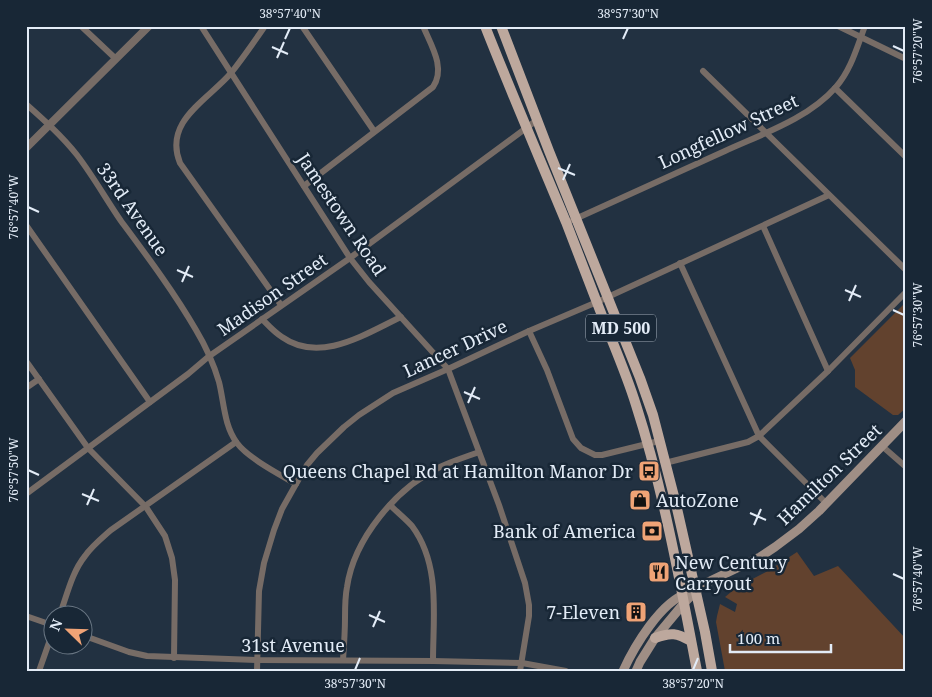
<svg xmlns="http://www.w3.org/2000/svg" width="932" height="697" viewBox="0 0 932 697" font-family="'Noto Serif',serif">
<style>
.green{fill:#62422e}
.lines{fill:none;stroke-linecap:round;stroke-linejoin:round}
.minor{stroke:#776c66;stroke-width:6}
.tertiary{stroke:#776c66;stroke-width:8}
.secondary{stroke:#9f8e85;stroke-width:9}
.primary{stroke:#bda89d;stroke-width:10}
.ticks{fill:none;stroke:#e3ecf7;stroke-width:2}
.labels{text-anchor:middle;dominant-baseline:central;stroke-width:5;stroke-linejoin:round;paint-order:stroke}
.shield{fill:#182736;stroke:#a6b1bd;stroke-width:1}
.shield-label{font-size:16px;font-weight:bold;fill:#e3ecf7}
.street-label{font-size:18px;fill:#e3ecf7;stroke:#182736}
.poi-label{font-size:18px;fill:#e3ecf7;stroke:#182736;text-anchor:end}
.neatline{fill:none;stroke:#e3ecf7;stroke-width:2}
.ticks-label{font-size:12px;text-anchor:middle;fill:#e3ecf7}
</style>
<rect width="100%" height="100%" fill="#223141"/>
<g class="green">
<path d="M906,302V408L898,415H893L855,387V370L850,358Z"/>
<path d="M797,552L814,576L838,566L906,639V671H725L716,622L717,616L720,604L735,612L737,604L725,597L737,587L768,571Z"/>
</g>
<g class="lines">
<g class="minor">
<path d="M81,26L116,59"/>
<path d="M201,26L350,258L369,282L448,369L499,505L525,583L529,605V616L520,671"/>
<path d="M265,26C254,42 243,58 231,73C208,100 163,121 180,163L281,305"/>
<path d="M302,26L374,131"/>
<path d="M838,26L906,59"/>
<path d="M703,71L906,270"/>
<path d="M835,88L906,157"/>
<path d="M26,104C44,120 62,136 77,155C93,176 106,199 121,221C147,256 174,292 196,330C205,345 214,365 219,382C224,402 224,426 237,443C248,458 279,474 296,484"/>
<path d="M304,186L433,87C446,68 431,45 423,26"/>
<path d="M573,220C623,197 674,174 725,151C762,134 808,119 836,87C851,70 857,47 865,26"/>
<path d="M26,225L150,402"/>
<path d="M763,226L828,371"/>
<path d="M680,263L759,436L826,503"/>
<path d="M262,319C268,325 274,332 282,337C320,364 365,334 401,317"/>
<path d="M529,331L547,370L573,439L581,448L595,455H602L659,441"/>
<path d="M26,361L88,448L146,507L165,536L172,558L175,580L174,658"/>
<path d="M26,388L39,379"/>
<path d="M882,446L906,467"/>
<path d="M665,463L748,442L759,436L828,371L906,292"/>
<path d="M26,494L188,374L208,357L350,258L537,120"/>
<path d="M390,505C397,512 406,519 412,526C441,565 433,616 433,661"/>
<path d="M60,614C67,595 72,572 85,556C92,546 102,538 111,530L236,442"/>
<path d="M26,616L52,625"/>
<path d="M82,635L129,652L147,656L258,660L433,661L522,663L566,671"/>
<path d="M343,660C344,646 345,632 345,618C345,608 345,597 347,587C354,539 396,488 440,467C452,461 466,457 479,452"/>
<path d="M39,671L52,634"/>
<path d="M257,671L259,591L264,563L274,530L282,509L296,484L307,465L317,453L344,427L359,415L393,393L448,369L529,331L597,302L829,195"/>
</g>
<path class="tertiary" d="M26,148L149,26"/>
<g class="secondary">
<path d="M623,671C634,647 661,601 688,593"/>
<path d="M636,671L640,662L655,638L685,602L696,591L708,582L760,557L775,547L799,529L819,511L906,421"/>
</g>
<g class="primary">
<path d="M485,26C511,92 539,157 566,222C576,248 586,274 596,300C609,335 625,369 636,405C664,492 680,582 697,671"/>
<path d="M501,26L549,151L640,378L653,415L676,504L705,632L712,671"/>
<path d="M655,638C671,632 677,633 691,641"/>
</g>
</g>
<path class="ticks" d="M285,39L290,28M623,39L628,28M893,46L904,51M272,47L288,54M277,58L284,42M558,168L575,175M563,180L570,164M28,207L39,212M177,270L193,277M182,282L189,266M845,290L861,297M849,301L856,285M893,310L904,315M464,392L480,399M468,403L475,387M28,470L39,475M82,494L99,501M87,505L94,489M750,513L766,520M754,525L761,509M893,574L904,579M369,615L385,622M373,627L380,611M355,670L360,658M693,670L698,658"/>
<defs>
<g id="bus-square" transform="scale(1.125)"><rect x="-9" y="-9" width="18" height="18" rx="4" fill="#efa376" stroke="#182736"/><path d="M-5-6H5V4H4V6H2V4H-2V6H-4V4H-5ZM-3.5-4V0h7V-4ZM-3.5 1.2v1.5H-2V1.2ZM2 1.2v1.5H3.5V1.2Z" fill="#111"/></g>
<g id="shop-square" transform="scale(1.125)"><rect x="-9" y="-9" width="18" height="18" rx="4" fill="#efa376" stroke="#182736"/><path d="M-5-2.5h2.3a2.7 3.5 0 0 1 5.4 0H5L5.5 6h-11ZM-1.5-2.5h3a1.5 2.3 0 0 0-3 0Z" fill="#111"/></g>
<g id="bank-square" transform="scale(1.125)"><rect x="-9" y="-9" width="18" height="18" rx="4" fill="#efa376" stroke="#182736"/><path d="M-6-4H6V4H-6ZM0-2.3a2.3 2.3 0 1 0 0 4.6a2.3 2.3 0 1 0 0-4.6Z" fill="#111"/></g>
<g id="restaurant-square" transform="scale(1.125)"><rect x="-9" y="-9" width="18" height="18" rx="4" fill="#efa376" stroke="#182736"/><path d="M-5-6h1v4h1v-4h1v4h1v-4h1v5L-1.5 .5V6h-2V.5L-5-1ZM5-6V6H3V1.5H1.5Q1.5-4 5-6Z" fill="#111"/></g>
<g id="building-square" transform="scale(1.125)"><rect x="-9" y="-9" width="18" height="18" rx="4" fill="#efa376" stroke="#182736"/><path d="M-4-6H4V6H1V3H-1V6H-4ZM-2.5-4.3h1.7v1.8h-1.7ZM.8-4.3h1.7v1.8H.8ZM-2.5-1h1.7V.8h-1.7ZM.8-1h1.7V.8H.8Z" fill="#111"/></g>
</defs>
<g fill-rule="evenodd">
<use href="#bus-square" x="649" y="471"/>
<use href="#shop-square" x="640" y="500"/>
<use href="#bank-square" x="652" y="531"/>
<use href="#restaurant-square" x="659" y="572"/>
<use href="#building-square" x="636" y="612"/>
</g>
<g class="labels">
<rect class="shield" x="586" y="314.5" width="70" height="27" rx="4"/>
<g class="shield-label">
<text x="621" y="328">MD 500</text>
</g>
<g class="street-label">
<text transform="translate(728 131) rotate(-25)">Longfellow Street</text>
<text transform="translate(133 209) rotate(55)">33rd Avenue</text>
<text transform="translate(342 214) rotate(56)">Jamestown Road</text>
<text transform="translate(272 294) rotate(-35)">Madison Street</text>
<text transform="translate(455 348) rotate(-25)">Lancer Drive</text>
<text transform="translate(829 474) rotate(-44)">Hamilton Street</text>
<text x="293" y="645">31st Avenue</text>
</g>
<g class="poi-label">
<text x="633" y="471">Queens Chapel Rd at Hamilton Manor Dr</text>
<text x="656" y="500" text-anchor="start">AutoZone</text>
<text x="636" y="531">Bank of America</text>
<text x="675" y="562" text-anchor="start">New Century<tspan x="675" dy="21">Carryout</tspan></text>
<text x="620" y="612">7-Eleven</text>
</g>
</g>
<rect width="932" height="697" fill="none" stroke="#182736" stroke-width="55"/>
<g transform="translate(68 630) rotate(293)"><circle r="24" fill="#182736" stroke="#697683"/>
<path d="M0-4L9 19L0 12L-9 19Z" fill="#efa376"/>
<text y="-8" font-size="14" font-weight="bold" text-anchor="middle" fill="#e3ecf7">N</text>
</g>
<path d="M730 644v8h101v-8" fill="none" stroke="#e3ecf7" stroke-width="2.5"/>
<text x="737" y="644" font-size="15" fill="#e3ecf7" stroke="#182736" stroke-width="4" paint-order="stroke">100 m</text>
<rect x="28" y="28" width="876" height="642" class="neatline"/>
<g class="ticks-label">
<text x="290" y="18">38°57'40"N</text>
<text x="628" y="18">38°57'30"N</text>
<text transform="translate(918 51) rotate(-90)" y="4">76°57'20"W</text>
<text transform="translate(14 207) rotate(-90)" y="4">76°57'40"W</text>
<text transform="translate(918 315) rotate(-90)" y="4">76°57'30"W</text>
<text transform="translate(14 470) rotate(-90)" y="4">76°57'50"W</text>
<text transform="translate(918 579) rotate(-90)" y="4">76°57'40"W</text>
<text x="355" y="688">38°57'30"N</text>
<text x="693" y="688">38°57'20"N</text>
</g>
</svg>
